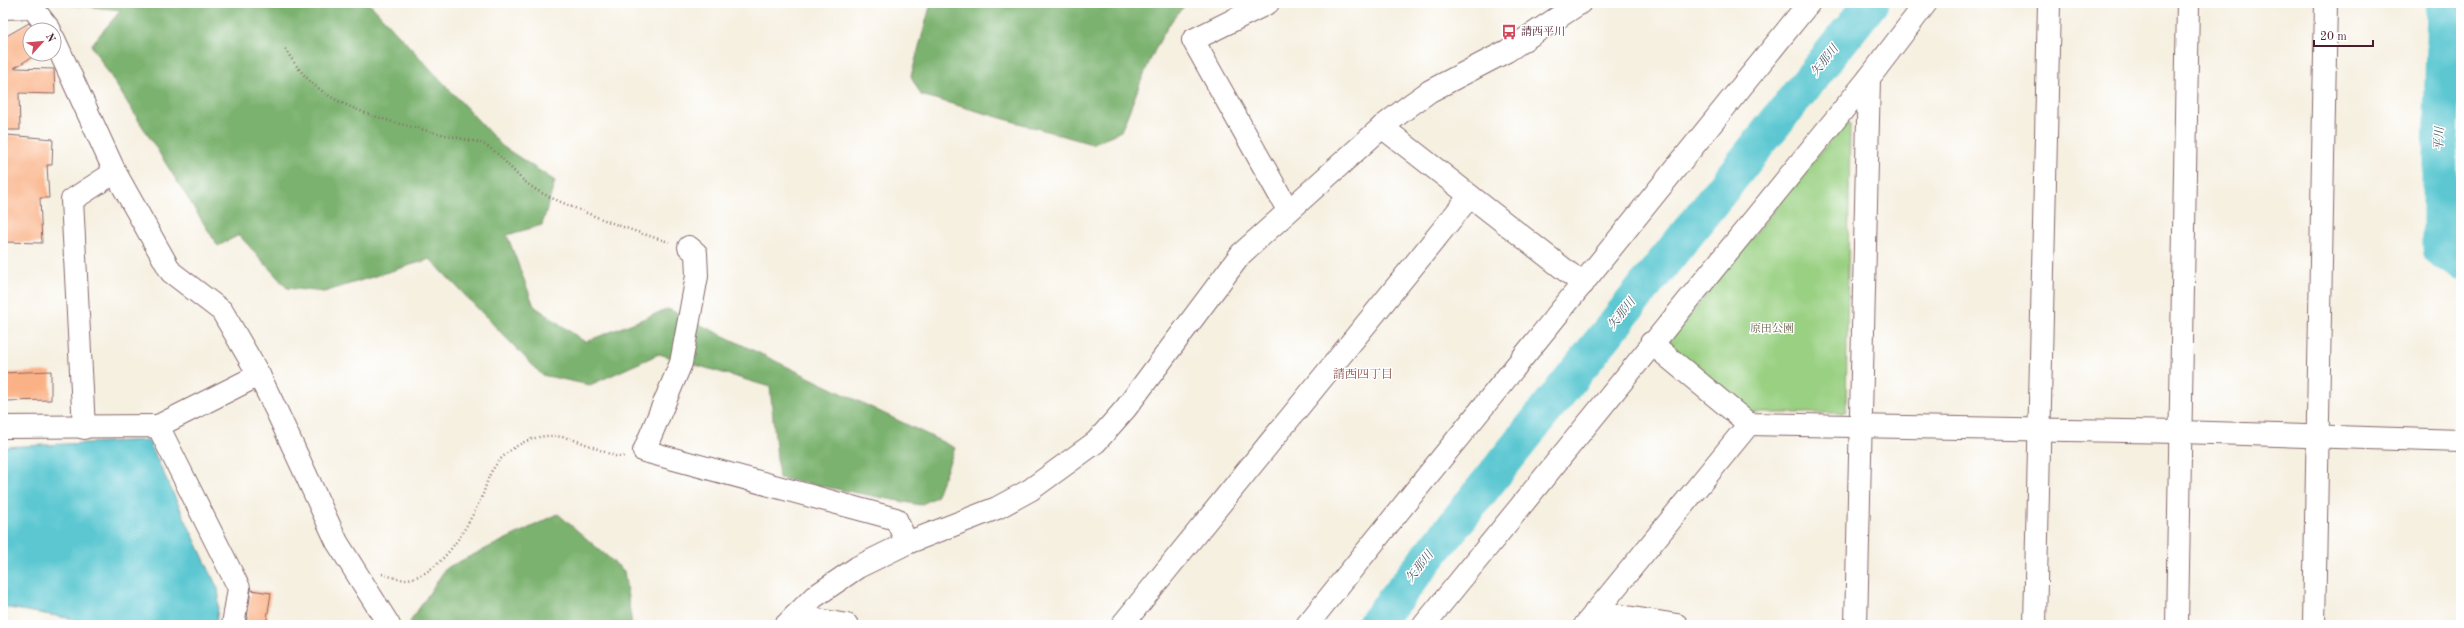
<svg xmlns="http://www.w3.org/2000/svg" width="2464" height="628" viewBox="0 0 2464 628" font-family="'Old Standard TT','Noto Serif JP',serif">
<style>
.green{fill:#9ad082;stroke:#727856}
.forest{fill:#7bb270;stroke:#62684e}
.water{fill:#5bc7d1;stroke:#52737e}
.lines{fill:none;stroke-linecap:round;stroke-linejoin:round}
.river{stroke:#5bc7d1;stroke-width:35}
.building{fill:#fab185}
.minor-casing{stroke:#86686b;stroke-width:24}
.tertiary-casing{stroke:#86686b;stroke-width:24}
.path{stroke:#86686b;stroke-width:2.5;stroke-dasharray:1 3;stroke-linecap:butt}
.minor{stroke:#fff;stroke-width:22}
.tertiary{stroke:#fff;stroke-width:22}
.labels{text-anchor:middle;dominant-baseline:central;stroke-width:3;stroke-linejoin:round;paint-order:stroke}
.poi-label{font-size:11px;fill:#4a1f2b;stroke:#fff;text-anchor:start}
.park-label{font-size:11px;fill:#665d49;stroke:#fff}
.water-label{font-size:12px;font-style:italic;fill:#505a65;stroke:#fff}
.neighbourhood-label{font-size:12px;fill:#88524a;stroke:#fff}
</style>
<rect width="100%" height="100%" fill="#fff"/>
<filter id="ink" filterUnits="userSpaceOnUse"><feTurbulence type="fractalNoise" baseFrequency=".025" numOctaves="2"/><feDisplacementMap in="SourceGraphic" scale="8" xChannelSelector="R" yChannelSelector="G"/><feConvolveMatrix kernelMatrix="1 2 1 2 8 2 1 2 1" color-interpolation-filters="sRGB"/></filter>
<filter id="wash" filterUnits="userSpaceOnUse"><feTurbulence type="fractalNoise" baseFrequency=".012" numOctaves="4" result="noise"/><feDisplacementMap in="SourceGraphic" scale="16" xChannelSelector="R" yChannelSelector="G"/><feGaussianBlur stdDeviation="0.9" result="paint"/><feColorMatrix in="noise" values="0 0 0 0 0 0 0 0 0 0 0 0 0 0 0 0 0 1.4 0 .05"/><feComposite in="paint" operator="in"/></filter>
<g filter="url(#wash)">
<rect width="100%" height="100%" fill="#f6f0e1"/>
<path class="green" d="M1845,122L1850,125L1846,411L1842,413H1753L1665,346Z"/>
<g class="forest">
<path d="M55,3H369L502,146L555,181L542,225L507,235L534,306L585,342L668,309L955,448L936,497L920,505L779,478L770,387L659,354L590,385L542,375L430,259L324,292L287,288L239,235L218,246L91,45L121,10Z"/>
<path d="M931,3H1188C1158,27 1137,94 1121,131L1092,144L921,95L911,76Z"/>
<path d="M558,514L624,571L632,625H410V622L446,568Z"/>
</g>
<path class="water" d="M148,440L218,589L219,597L216,625H110L3,607V447Z"/>
<g class="lines">
<g class="river">
<path d="M2444,3L2440,155V249L2461,263"/>
<path d="M1374,625L1871,3"/>
</g>
</g>
<g id="blocks">
<g class="building">
<path d="M29,23L34,30H30V54H37L14,68L54,69L55,94L19,93L20,130H3V38Z"/>
<path d="M7,135L53,139L52,165H47L49,198H40L42,243L3,242V179L5,180Z"/>
<path d="M51,371V400L3,401V373Z"/>
<path d="M251,590L271,593L266,625H246Z"/>
</g>
</g>
</g>
<g filter="url(#ink)">
<use href="#blocks" fill-opacity="0" stroke="#86686b" stroke-width="1"/>
<g class="lines">
<g class="minor-casing">
<g id="minor">
<path d="M1268,3L1193,40L1288,210"/>
<path d="M3,8L32,7L50,30"/>
<path d="M54,39L115,172L171,272L222,311L259,375L278,414L337,542L389,625"/>
<path d="M1382,127L1583,284"/>
<path d="M689,247L696,253L697,276L681,363L644,451L896,519L907,543"/>
<path d="M1651,343L1749,424L2180,432L2461,441"/>
<path d="M158,426L259,375"/>
<path d="M3,427L158,426L239,588L233,625"/>
<path d="M84,428L72,200L115,172"/>
<path d="M1595,612L1677,625"/>
<path d="M795,616L847,625"/>
<path d="M1122,625L1470,196"/>
<path d="M1307,625L1809,3"/>
<path d="M1424,625L1869,78L1926,3"/>
<path d="M1585,625L1749,424"/>
<path d="M1856,625L1869,78"/>
<path d="M2035,625L2049,3"/>
<path d="M2177,625L2188,3"/>
<path d="M2314,625L2326,3"/>
</g>
</g>
<g class="tertiary-casing">
<path id="tertiary" d="M786,625L814,597L858,567L907,543L997,508L1030,490L1096,442L1126,408L1241,254L1382,127L1409,106L1430,91L1507,51L1580,3"/>
</g>
<g class="path">
<path d="M285,49C293,61 301,73 312,83C350,118 431,131 481,143C503,153 512,174 532,187C543,195 557,200 570,206C603,220 635,232 669,242"/>
<path d="M382,574C387,575 393,578 399,579C439,583 469,524 483,494C486,486 488,476 493,469C504,451 528,436 549,436C572,435 597,450 618,457L624,456"/>
</g>
<use href="#minor" class="minor"/>
<use href="#tertiary" class="tertiary"/>
</g>
</g>
<defs>
<g id="bus-bare" transform="scale(1.2)"><path d="M-5-6H5V4H4V6H2V4H-2V6H-4V4H-5ZM-3.5-4V0h7V-4ZM-3.5 1.2v1.5H-2V1.2ZM2 1.2v1.5H3.5V1.2Z" fill="#d1495b" stroke="#fff" stroke-width="2.5" paint-order="stroke"/></g>
</defs>
<g fill-rule="evenodd">
<use href="#bus-bare" x="1509" y="32"/>
</g>
<g class="labels">
<g class="poi-label">
<text x="1521" y="32">請西平川</text>
</g>
<g class="park-label">
<text x="1772" y="329">原田公園</text>
</g>
<g class="water-label">
<text transform="translate(1825 61) rotate(-51)">矢那川</text>
<text transform="translate(2440 139) rotate(-88)">平川</text>
<text transform="translate(1622 314) rotate(-51)">矢那川</text>
<text transform="translate(1420 567) rotate(-51)">矢那川</text>
</g>
<g class="neighbourhood-label">
<text x="1363" y="375">請西四丁目</text>
</g>
</g>
<rect width="2464" height="628" fill="none" stroke="#fff" stroke-width="16"/>
<g transform="translate(42 42) rotate(63)"><circle r="19" fill="#ffffff" stroke="#b7a5aa"/>
<path d="M0-3L7 15L0 10L-7 15Z" fill="#d1495b"/>
<text y="-6" font-size="11" font-weight="bold" text-anchor="middle" fill="#4a1f2b">N</text>
</g>
<path d="M2314 40v6h59v-6" fill="none" stroke="#4a1f2b" stroke-width="2"/>
<text x="2320" y="40" font-size="12" fill="#4a1f2b" stroke="#ffffff" stroke-width="3" paint-order="stroke">20 m</text>
</svg>
